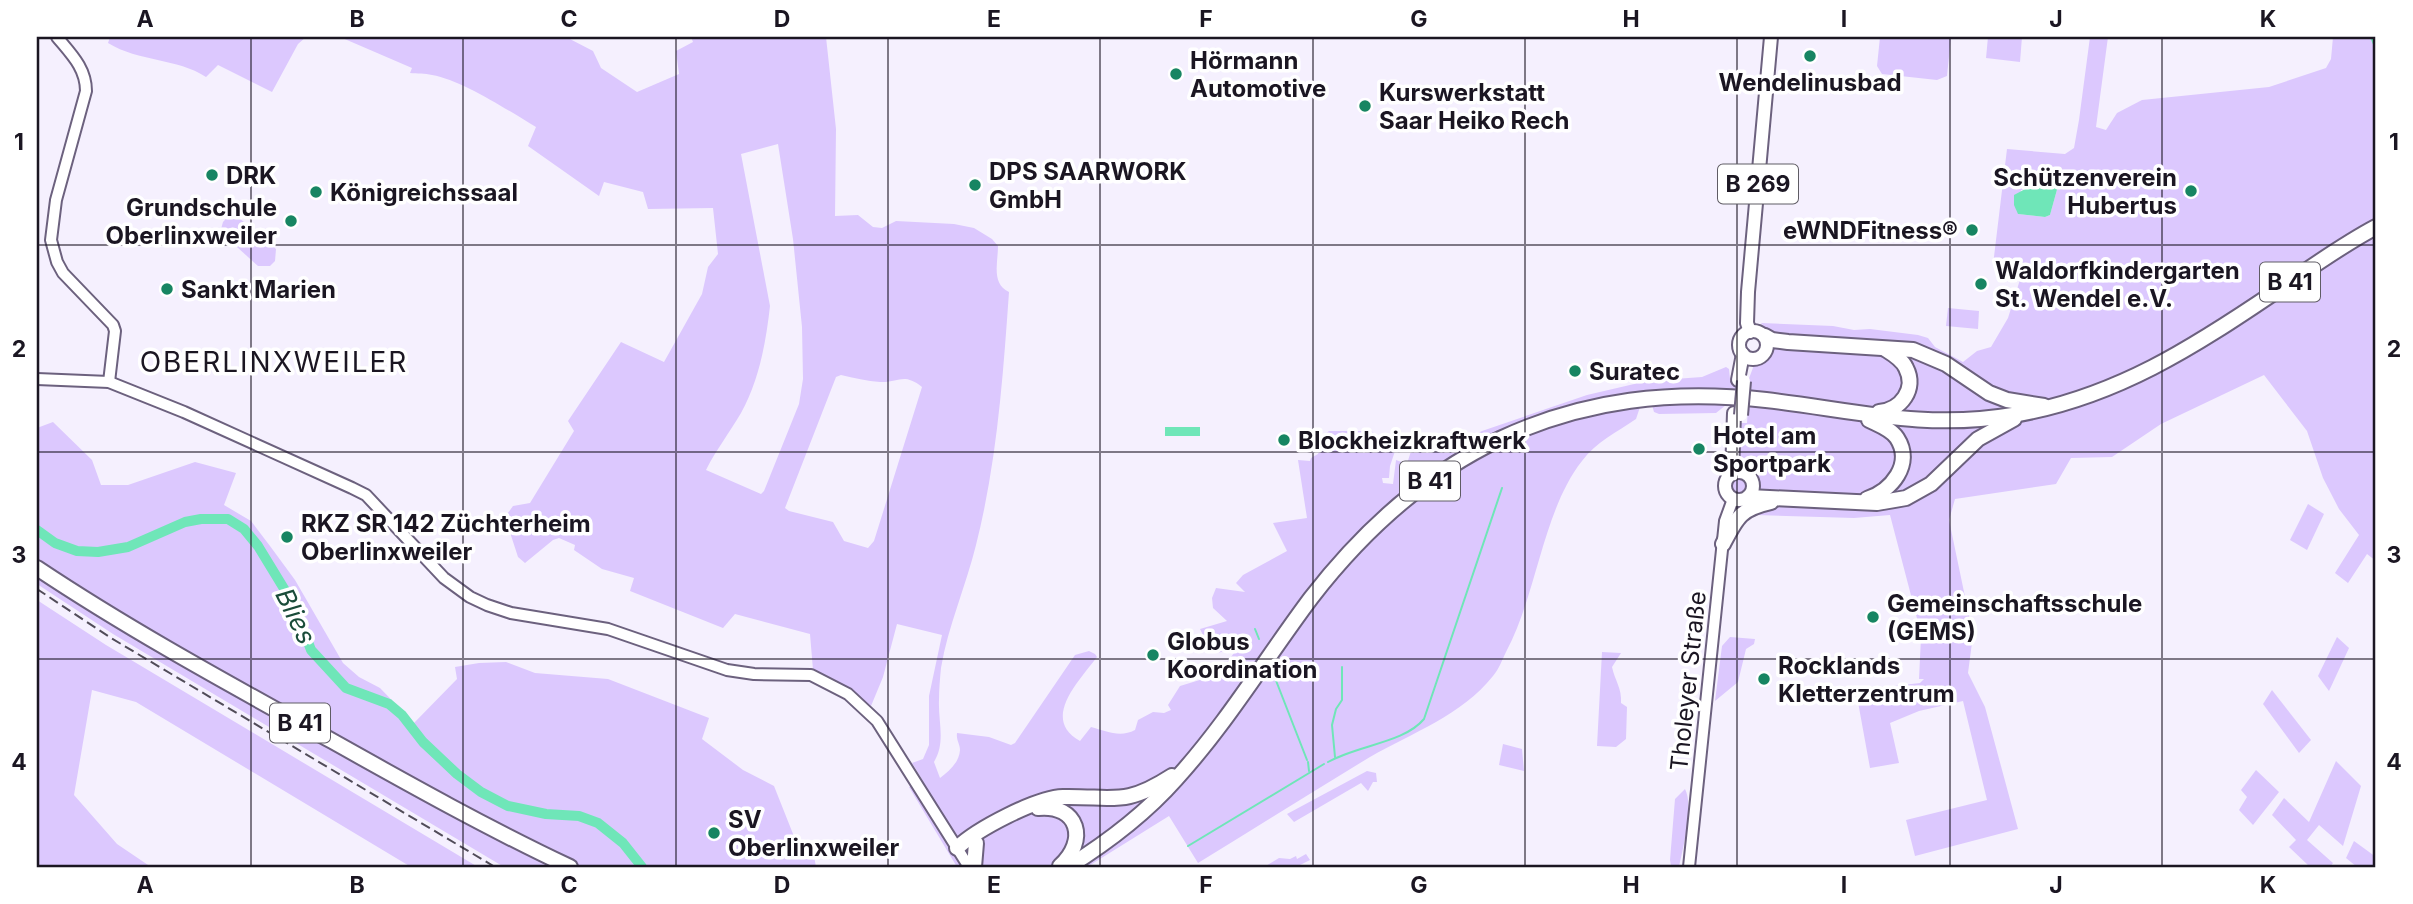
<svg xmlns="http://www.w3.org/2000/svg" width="2413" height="904" viewBox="0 0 2413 904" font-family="Inter,sans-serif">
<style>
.green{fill:#dcc8fe;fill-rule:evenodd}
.water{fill:#6fe6b8}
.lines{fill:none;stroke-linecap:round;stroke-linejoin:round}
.stream{stroke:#6fe6b8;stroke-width:2}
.river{stroke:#6fe6b8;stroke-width:10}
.secondary-casing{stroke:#6c617e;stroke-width:14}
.primary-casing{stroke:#6c617e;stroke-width:16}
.highway-casing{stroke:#6c617e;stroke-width:18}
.secondary{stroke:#fff;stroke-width:10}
.primary{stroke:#fff;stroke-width:12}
.highway{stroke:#fff;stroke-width:14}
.rail{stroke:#514c59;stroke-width:2;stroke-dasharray:10 5;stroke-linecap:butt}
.primary-bridge-casing{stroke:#6c617e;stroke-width:16;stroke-linecap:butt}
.primary-bridge{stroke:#fff;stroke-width:12}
.grid{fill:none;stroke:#1b1622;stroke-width:2;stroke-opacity:0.55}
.poi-dot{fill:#178562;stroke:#fff;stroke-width:2.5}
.labels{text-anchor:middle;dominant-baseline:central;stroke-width:7;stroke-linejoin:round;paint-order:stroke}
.shield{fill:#fff;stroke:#5f5c64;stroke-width:2}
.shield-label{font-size:23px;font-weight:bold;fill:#1b1622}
.poi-label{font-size:24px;font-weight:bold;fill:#1b1622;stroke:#fff;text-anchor:start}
.street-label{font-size:24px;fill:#1b1622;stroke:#fff}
.water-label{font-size:26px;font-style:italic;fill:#1a4c3a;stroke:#fff}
.quarter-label{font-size:28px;letter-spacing:2px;fill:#1b1622;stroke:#fff}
.neatline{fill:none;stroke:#1b1622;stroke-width:2.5}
.grid-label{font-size:23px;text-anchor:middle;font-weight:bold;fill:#1b1622}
</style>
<rect width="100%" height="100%" fill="#f5f0fe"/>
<g class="green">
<path d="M110,37H306L298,44L272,92L218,65L206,77C177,58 139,62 108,43Z"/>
<path d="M340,37H566L593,51L601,68L637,92L679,74L676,51L693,42L691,37H826L836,129L835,216L858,215L873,227L882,228L896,221L954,224L974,228L992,239L998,246C998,262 991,284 1009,292C1003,377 997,462 976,545C966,586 948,626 941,668C940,678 939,689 939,700C938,722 946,742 934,762L940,778C949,771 959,763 960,750C960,744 956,740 957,733L989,737L1011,745L1015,743L1075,655L1089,651L1095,654L1097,657C1080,680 1040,719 1080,741L1091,727C1106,731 1120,738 1135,730L1138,720L1153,712L1164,713L1171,710L1168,705L1180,686L1203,679L1211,670L1228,661L1234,653L1233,649L1217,653L1203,648L1206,641L1200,629L1227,621L1213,608L1212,598L1216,588L1245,592L1236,583L1243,575L1287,551L1273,523L1307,518L1298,460L1310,461L1311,458L1318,454L1325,434L1329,431H1371L1396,448L1390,466L1389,478H1382L1383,483L1393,484L1396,460L1407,464L1411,451L1401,446L1402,444L1419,450L1439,452L1482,431L1587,395L1647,381L1702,377L1726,367L1729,369L1730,379L1748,381L1754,365L1768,356L1771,344L1770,334L1761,323L1833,326L1854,330L1870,329L1918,335L1928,338L1935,347L1963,362L1977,351L1991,347L2008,318L2023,270L1993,265L2007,149L2065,154L2074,148L2079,120L2090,37H2108L2096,127L2106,130L2117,113L2142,100L2269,87L2326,68L2331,59L2333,37H2376V561L2367,554L2348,583L2335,573L2359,535L2339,509L2323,478L2307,431L2264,375L2161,424L2112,457L2071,458L2056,484L1955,499L1949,520L1973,635L1968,673L1985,707L2018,829L1915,856L1906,820L1987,800L1963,701L1919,711L1890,723L1899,763L1870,768L1858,702L1860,690L1920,683L1924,679H1919L1921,637L1919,626L1890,515L1854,518L1723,514L1731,423H1747L1748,407L1726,405L1716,413L1659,414L1654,412L1652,405L1640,407L1636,419C1617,432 1596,442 1582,461C1543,510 1537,594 1506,652C1502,660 1499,669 1493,676C1462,715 1412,733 1370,757C1312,792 1255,828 1198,863L1169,816L1087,867H957L909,787L923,781L912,763L923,759L929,745V696L942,635L897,624L883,677L871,706L831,678L813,670L810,634L735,614L723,628L630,591L634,578L602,569L574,550L575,545L559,538L553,540L525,563L518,557L505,517L513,506L530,503L574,431L568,421L621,342L664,362L702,294L708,267L718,254L713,208L648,209L643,192L604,182L599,196L528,146L536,127C509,111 462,80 432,75C425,73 417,74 410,73L412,68ZM778,144L793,239L802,327L803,379L799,404L764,491L761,494L706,470C716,450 730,432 741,413C759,381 766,342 770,306L741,154ZM2046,182L2057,183L2058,186L2050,215L2045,217L2018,214L2021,190ZM841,375C854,378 867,381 880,382C899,383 903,372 922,387L874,541L868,548L844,541L833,522L789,511L785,508L836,377Z"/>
<path d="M1880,37H1951L1947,76L1937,80L1882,74L1877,66Z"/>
<path d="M1988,37H2022L2020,62L1986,58Z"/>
<path d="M232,212L276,249L275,261L270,266H258L227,238L221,229L223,222Z"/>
<path d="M1948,308L1979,311L1978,329L1946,326Z"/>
<path d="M53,422L92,460L101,485H128L195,462L236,473L224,505L251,521L270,546L295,580L343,663L359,677L380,688L414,723L457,679L455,667L479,663L506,662L535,673L608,679L709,718L702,739L743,770L774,786L799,849L811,858L814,856L816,867H504L113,634L37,584V428Z"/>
<path d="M2308,504L2324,514L2307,550L2290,540Z"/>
<path d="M37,600L106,645L478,867H411L136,702L92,690L74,795L117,844L151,867H37Z"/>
<path d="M1730,637L1755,639L1754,644L1746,649L1738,682L1715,701L1722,646Z"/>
<path d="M2337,637L2349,648L2329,691L2318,676Z"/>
<path d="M1602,652L1621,653L1612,667C1615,681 1622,688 1621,703L1627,707L1626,739L1616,747L1597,746Z"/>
<path d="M2272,690L2311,740L2299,753L2263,704Z"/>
<path d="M1503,744L1522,749L1524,771L1499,765Z"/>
<path d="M2336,761L2361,786L2343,846L2319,825L2307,840L2333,863L2330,867H2310L2289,847L2296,840L2272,815L2284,798L2309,822Z"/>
<path d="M2256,770L2279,792L2253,825L2239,810L2247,797L2241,790Z"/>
<path d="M1367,771L1376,773L1377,782H1373L1368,791L1361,783L1294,822L1287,814Z"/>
<path d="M1685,789C1694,806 1683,848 1679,867L1671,866L1670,860L1675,799Z"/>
<path d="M2354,841L2376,857V867H2357L2346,858Z"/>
<path d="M1306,854L1310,860L1296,867H1264L1279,858L1290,859L1296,856L1297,859Z"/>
</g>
<g class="water">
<path d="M2046,182L2057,183L2058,186L2050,215L2045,217L2018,214L2014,205V195L2029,187Z"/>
<rect x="1165" y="427" width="35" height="9"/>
</g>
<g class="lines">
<g class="stream">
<path d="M2371,37L2376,49"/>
<path d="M1255,629L1259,639"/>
<path d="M1275,678L1307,760"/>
<path d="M1335,757L1332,725L1336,709L1342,700V667"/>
<path d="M1308,762L1309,771"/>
<path d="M1328,762C1358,745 1404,743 1424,719L1502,488"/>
<path d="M1188,846L1324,764"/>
</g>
<path class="river" d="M37,530L55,543L77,551L98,552L128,547L185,522L201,519H228L244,529L258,546L294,605L311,650L346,688L389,704L402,715L423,742L457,774L481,792L508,806L546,814L579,816L598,823L623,843L642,867"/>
<g class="secondary-casing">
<g id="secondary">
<path d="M57,37C71,54 86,68 86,91L56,200L51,240L57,262L63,273L113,325L115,331L109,382"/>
<path d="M37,379L109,382L184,412L352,488L366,495L444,578L470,597L487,605L511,613L608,629L727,670L754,674L811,675L848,694L877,721L969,867"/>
<path d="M1689,867L1725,521L1733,499"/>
</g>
</g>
<g class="primary-casing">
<g id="primary">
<circle cx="1753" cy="345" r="14"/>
<path d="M1750,332L1747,323L1748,292L1771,37"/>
<path d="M1738,380L1743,354"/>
<circle cx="1739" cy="486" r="14"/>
<path d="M1732,474L1734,413"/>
</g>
</g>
<g class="highway-casing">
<g id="highway">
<path d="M1765,336L1772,340L1788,342L1913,350L1946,364L1989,393L2007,400L2044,406"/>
<path d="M1879,412C1901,410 1917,389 1906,368C1902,359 1893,354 1885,349"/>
<path d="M1749,497L1877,503L1906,498L1931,484L1978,439L2014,419"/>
<path d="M1867,499C1891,491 1914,464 1897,438C1891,429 1879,425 1869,420"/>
<path d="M1723,544C1737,517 1740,509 1771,502"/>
<path d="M37,568C127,628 222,680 316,732C400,779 483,826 570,867"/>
<path d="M1038,808C1079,804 1088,841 1060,866"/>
<path d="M957,848C977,829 1036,798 1063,797C1114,796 1124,807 1172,776"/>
<path d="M974,867L976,843"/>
<path d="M1068,867C1108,842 1145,814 1176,779C1227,723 1266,658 1311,598C1362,532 1424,475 1500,439C1586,399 1672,390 1766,400C1853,410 1923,430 2013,415C2115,398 2194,347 2278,290C2310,268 2342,245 2376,227"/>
</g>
</g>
<use href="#secondary" class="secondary"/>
<use href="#primary" class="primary"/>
<use href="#highway" class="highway"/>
<path class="rail" d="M37,589L111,638L495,867"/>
<g class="primary-bridge-casing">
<path id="primary-bridge" d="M1741,415L1744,381"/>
</g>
<use href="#primary-bridge" class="primary-bridge"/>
</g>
<path class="grid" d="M251,37V867M463,37V867M676,37V867M888,37V867M1100,37V867M1313,37V867M1525,37V867M1737,37V867M1950,37V867M2162,37V867M37,245H2376M37,452H2376M37,659H2376"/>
<g class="poi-dot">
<circle cx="1810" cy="56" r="7"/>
<circle cx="1176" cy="74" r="7"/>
<circle cx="1365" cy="106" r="7"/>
<circle cx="212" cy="175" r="7"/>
<circle cx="975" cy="185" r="7"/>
<circle cx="2191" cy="191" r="7"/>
<circle cx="316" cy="192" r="7"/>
<circle cx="291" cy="221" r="7"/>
<circle cx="1972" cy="230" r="7"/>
<circle cx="1981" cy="284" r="7"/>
<circle cx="167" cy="289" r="7"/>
<circle cx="1575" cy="371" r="7"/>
<circle cx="1284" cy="440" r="7"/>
<circle cx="1699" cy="449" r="7"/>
<circle cx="287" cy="537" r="7"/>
<circle cx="1873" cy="617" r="7"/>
<circle cx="1153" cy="655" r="7"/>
<circle cx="1764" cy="679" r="7"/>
<circle cx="714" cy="833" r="7"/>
</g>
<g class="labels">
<g class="shield">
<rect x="1718" y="164.5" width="80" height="39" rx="5"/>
<rect x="2260" y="262.5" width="60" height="39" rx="5"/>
<rect x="1400" y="461.5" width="60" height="39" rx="5"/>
<rect x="270" y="703.5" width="60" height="39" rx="5"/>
</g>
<g class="shield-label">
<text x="1758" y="184">B 269</text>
<text x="2290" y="282">B 41</text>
<text x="1430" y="481">B 41</text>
<text x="300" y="723">B 41</text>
</g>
<g class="poi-label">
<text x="1190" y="60">Hörmann<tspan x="1190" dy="28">Automotive</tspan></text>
<text x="1810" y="82" text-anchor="middle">Wendelinusbad</text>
<text x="1379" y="92">Kurswerkstatt<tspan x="1379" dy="28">Saar Heiko Rech</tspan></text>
<text x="989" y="171">DPS SAARWORK<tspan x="989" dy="28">GmbH</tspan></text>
<text x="226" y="175">DRK</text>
<text x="2177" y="177" text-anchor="end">Schützenverein<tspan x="2177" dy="28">Hubertus</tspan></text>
<text x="330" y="192">Königreichssaal</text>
<text x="277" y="207" text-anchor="end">Grundschule<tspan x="277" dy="28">Oberlinxweiler</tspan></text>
<text x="1958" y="230" text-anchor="end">eWNDFitness®</text>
<text x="1995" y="270">Waldorfkindergarten<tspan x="1995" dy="28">St. Wendel e.V.</tspan></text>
<text x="181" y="289">Sankt Marien</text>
<text x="1589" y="371">Suratec</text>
<text x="1713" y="435">Hotel am<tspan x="1713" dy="28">Sportpark</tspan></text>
<text x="1298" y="440">Blockheizkraftwerk</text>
<text x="301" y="523">RKZ SR 142 Züchterheim<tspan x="301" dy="28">Oberlinxweiler</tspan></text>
<text x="1887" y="603">Gemeinschaftsschule<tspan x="1887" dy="28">(GEMS)</tspan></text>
<text x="1167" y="641">Globus<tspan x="1167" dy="28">Koordination</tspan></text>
<text x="1778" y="665">Rocklands<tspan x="1778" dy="28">Kletterzentrum</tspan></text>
<text x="728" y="819">SV<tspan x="728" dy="28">Oberlinxweiler</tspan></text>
</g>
<g class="street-label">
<text transform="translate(1688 681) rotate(-84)">Tholeyer Straße</text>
</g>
<g class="water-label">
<text transform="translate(296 616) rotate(64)">Blies</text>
</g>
<g class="quarter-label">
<text x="274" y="362">OBERLINXWEILER</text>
</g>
</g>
<rect width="2413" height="904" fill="none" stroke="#ffffff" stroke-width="77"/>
<rect x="38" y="38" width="2336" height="828" class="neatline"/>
<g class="grid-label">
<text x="145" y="27">A</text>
<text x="357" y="27">B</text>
<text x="569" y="27">C</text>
<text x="782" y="27">D</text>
<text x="994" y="27">E</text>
<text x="1206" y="27">F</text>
<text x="1419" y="27">G</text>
<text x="1631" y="27">H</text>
<text x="1844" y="27">I</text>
<text x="2056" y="27">J</text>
<text x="2268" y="27">K</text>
<text x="19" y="150">1</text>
<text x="2394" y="150">1</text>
<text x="19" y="357">2</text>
<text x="2394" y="357">2</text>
<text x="19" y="563">3</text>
<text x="2394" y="563">3</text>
<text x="19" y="770">4</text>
<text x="2394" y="770">4</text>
<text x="145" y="893">A</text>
<text x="357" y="893">B</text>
<text x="569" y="893">C</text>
<text x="782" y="893">D</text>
<text x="994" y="893">E</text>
<text x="1206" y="893">F</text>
<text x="1419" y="893">G</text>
<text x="1631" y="893">H</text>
<text x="1844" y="893">I</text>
<text x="2056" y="893">J</text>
<text x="2268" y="893">K</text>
</g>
</svg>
